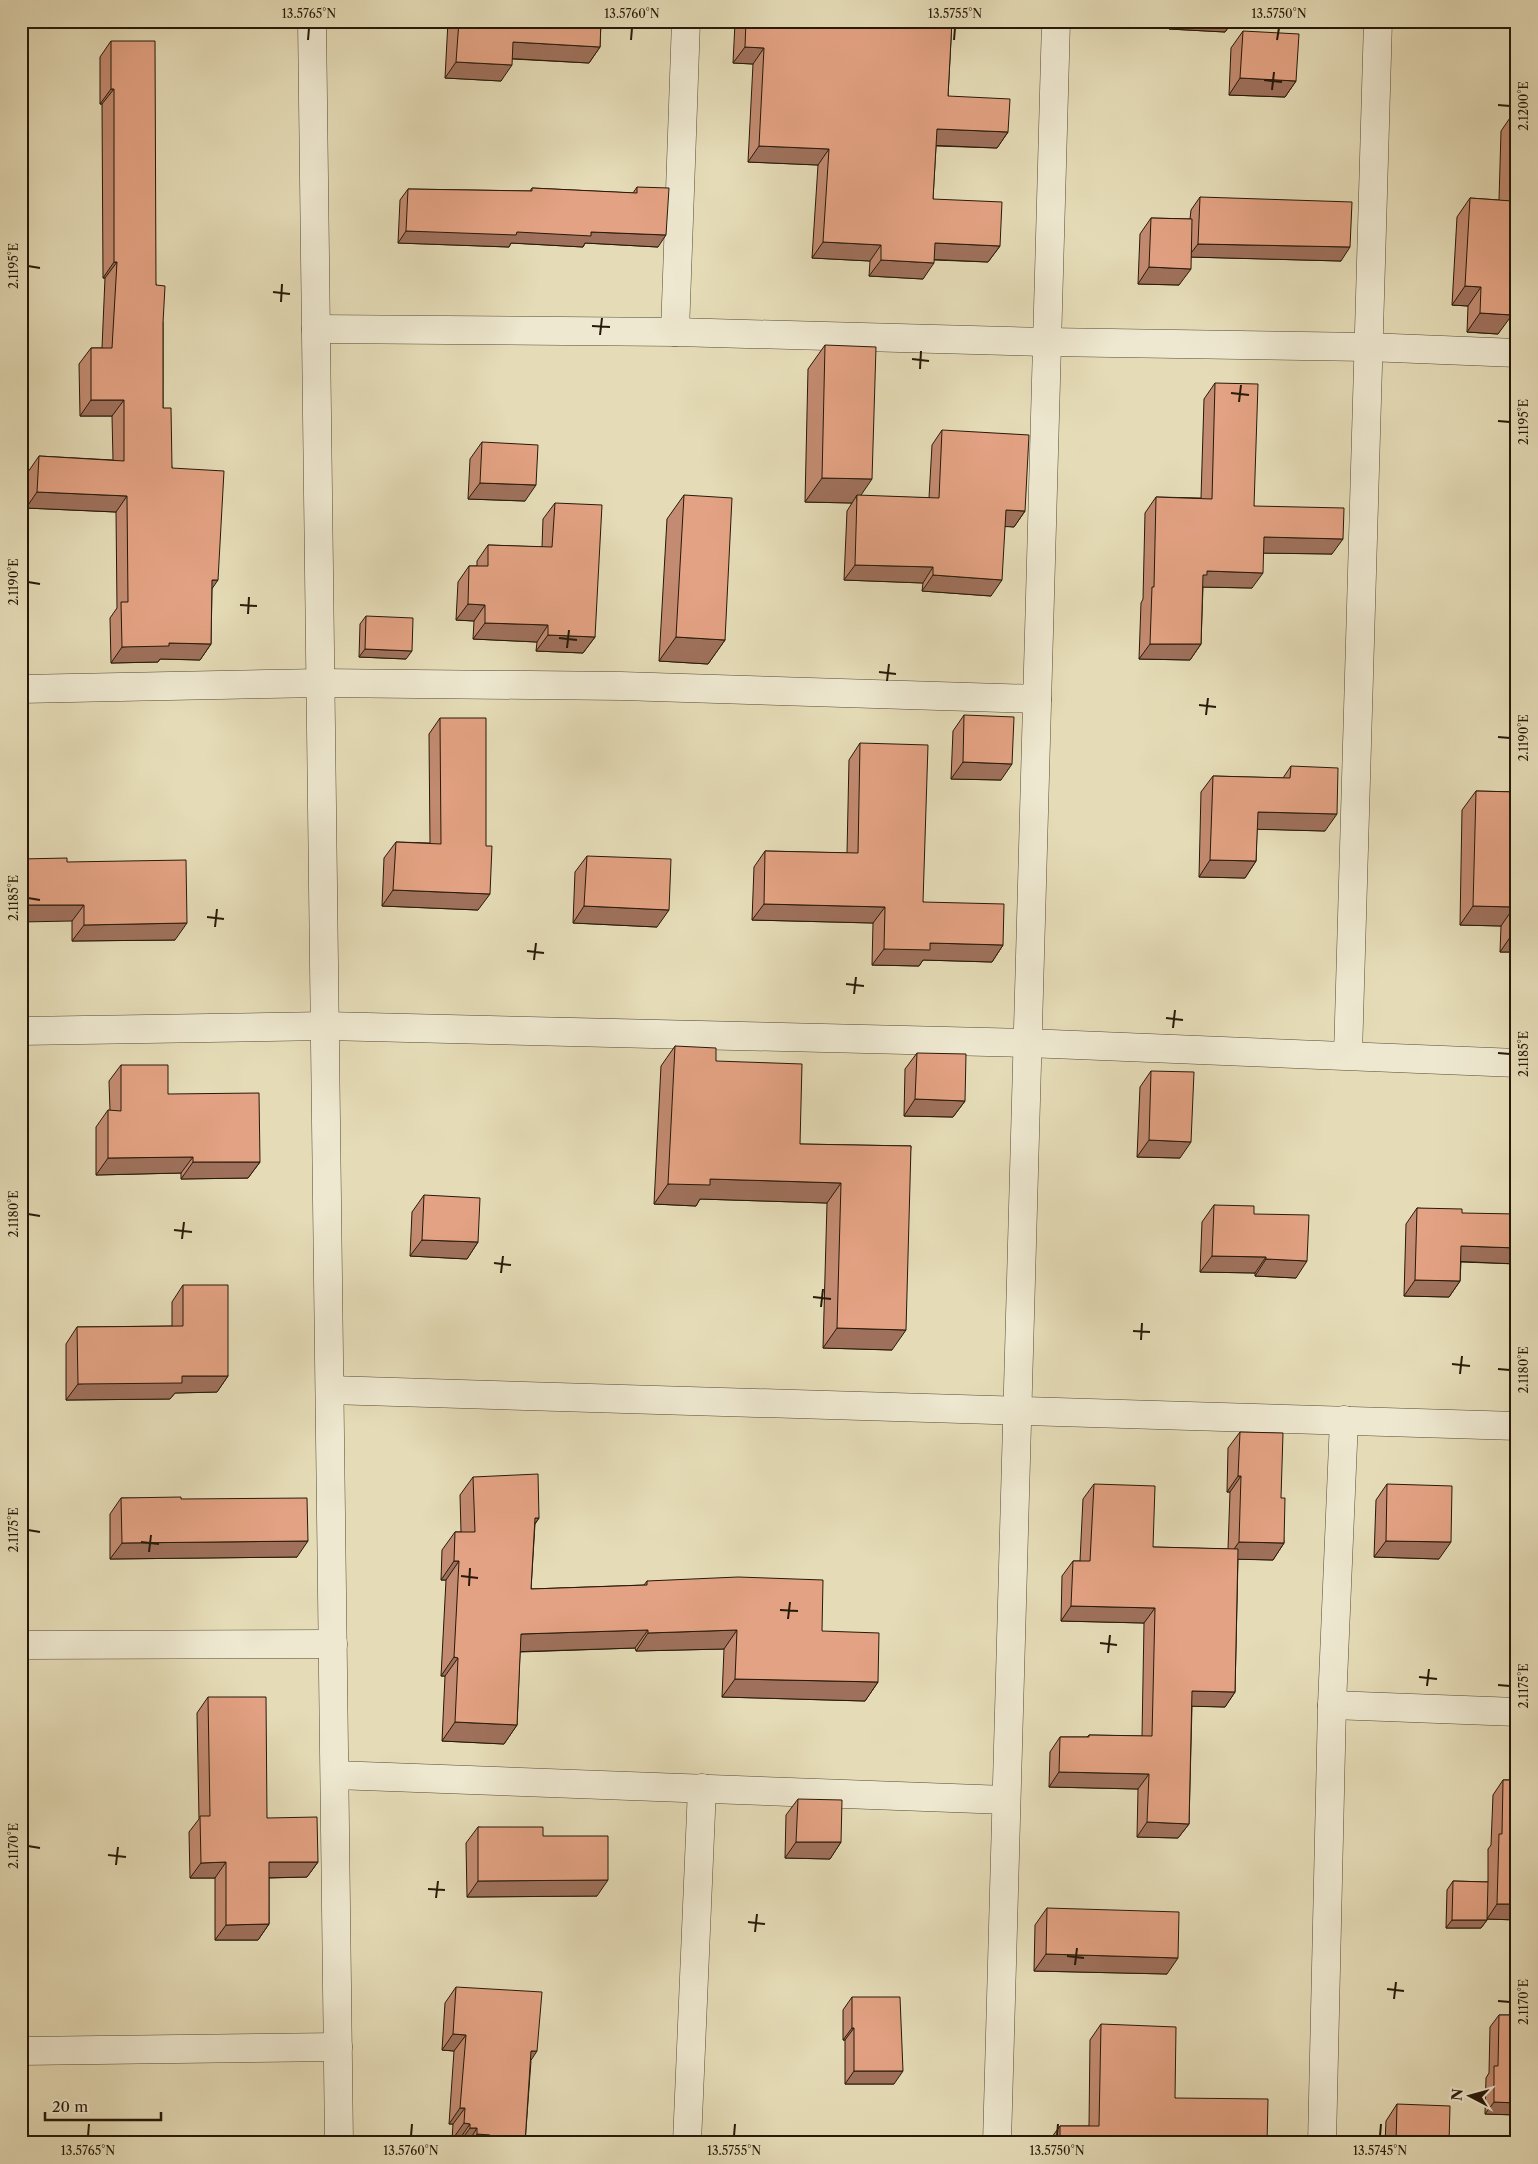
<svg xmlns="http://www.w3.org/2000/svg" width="1538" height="2164" font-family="'Libre Caslon Text',serif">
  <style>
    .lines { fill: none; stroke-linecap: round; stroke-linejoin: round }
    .street-casing { stroke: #564a34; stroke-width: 29 }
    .street { stroke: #eee8d0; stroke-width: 28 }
    .wall { fill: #c38b71; stroke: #271908 }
    .shaded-wall { fill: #9f715c; stroke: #271908 }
    .building { fill: #e3a283; stroke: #271908 }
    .ticks { fill: none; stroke: #271908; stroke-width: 2 }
    .neatline { fill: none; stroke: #271908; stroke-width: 2 }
    .ticks-label { font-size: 12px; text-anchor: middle; fill: #271908 }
  </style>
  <rect width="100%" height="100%" fill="#e5dcb7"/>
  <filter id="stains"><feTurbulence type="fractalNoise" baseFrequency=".004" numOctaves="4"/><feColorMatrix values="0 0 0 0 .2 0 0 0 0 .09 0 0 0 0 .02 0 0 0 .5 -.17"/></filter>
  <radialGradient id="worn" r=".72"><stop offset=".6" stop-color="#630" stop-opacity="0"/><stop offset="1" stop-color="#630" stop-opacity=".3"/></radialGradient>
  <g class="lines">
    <defs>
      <g id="street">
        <path d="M312,21L339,2143"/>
        <path d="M316,329L675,332L1047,342L1367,347L1517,353"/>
        <path d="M675,332L686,21"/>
        <path d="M21,689L321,683L621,686L1037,699"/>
        <path d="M21,1031L326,1026L1027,1043L1517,1063"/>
        <path d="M1348,1055L1378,21"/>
        <path d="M330,1390L1517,1426"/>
        <path d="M21,1645L333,1644"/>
        <path d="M1332,1705L1517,1712"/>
        <path d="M335,1775L1006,1800"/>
        <path d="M21,2051L338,2047"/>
        <path d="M687,2143L702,1788"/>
        <path d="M997,2143L1056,21"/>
        <path d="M1322,2143L1332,1705L1344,1420"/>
      </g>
    </defs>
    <use href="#street" class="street-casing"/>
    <use href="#street" class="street"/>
  </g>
  <g class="wall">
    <path d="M448,21H601L600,47L589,63L512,59L501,81L445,78Z"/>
    <path d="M736,21H952L948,96L1008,132L997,148L936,146L933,199L1000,246L988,262L934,260L923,279L869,276L870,261L812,258L818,165L748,162L753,64L733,63L735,23Z"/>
    <path d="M1169,21H1233L1225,32L1169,29Z"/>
    <path d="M1243,31L1296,81L1285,97L1229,95L1231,48Z"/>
    <path d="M111,41L163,323V408L172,468L212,589L211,644L200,660L160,659L158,662L111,663L110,618L117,608L116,512L26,508L28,472L39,456L113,460L112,416H80L79,364L91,348H102L105,278H103L102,104H100V57Z"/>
    <path d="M1514,112H1517V310H1512L1498,334L1467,332L1468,306L1452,305L1457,217L1470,198L1499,200L1501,131Z"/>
    <path d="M637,187L658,247L585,243L583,247L511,243L509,247L398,243L400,200L408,189L530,191L532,188L633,193Z"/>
    <path d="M1200,197L1341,261L1191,257L1179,285L1138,284L1140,234L1151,218L1190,219L1191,210Z"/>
    <path d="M825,345L861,496L929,498L932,445L942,430L1025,511L1014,527L1005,526L991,596L922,591L923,583L844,580L847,511L852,503L805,502L808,369Z"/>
    <path d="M1215,383L1254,506L1332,554L1263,553L1252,588L1203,587L1201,644L1190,660L1139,659L1141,603L1143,599L1145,513L1156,497L1201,498L1204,399Z"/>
    <path d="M482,442L525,501L468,499L470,459Z"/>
    <path d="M684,495L725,640L708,664L659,661L667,519Z"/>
    <path d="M555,503L595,637L583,653L536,651L537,642L473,639L474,621L456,620L458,582L469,566H477V561L488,545L542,547L543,519Z"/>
    <path d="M366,616L406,659L359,657L360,624Z"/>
    <path d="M964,715L1001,780L951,779L953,731Z"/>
    <path d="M440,718L478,910L382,906L384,858L396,842L430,843L429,734Z"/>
    <path d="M860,743L923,902L1003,945L992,962L923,960L919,966L872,965L873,923L752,920L754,867L765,851L847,853L849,760Z"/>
    <path d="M1291,766L1325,831L1257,829L1256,861L1245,878L1199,877L1201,792L1213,776L1283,778Z"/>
    <path d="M1476,791L1517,792V952H1500L1501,926L1460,925L1462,810Z"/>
    <path d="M587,856L657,927L573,923L575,872Z"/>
    <path d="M67,862L175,940L72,941V921Z"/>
    <path d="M675,1046L716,1061L800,1144L911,1146L892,1350L823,1348L827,1203L700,1199L696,1206L654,1204L661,1066Z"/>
    <path d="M917,1053L965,1101L953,1117L904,1116L905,1069Z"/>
    <path d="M121,1065L168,1094L260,1162L248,1178L181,1179V1173L96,1175V1127L108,1110L110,1111L109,1081Z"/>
    <path d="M1151,1071L1180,1158L1137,1157L1140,1087Z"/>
    <path d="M424,1195L478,1242L467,1259L410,1256L412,1212Z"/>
    <path d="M1214,1205L1254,1214L1296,1278L1255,1276V1273L1200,1272L1202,1222Z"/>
    <path d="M1417,1208L1462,1213L1517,1264L1461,1262L1460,1281L1449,1297L1404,1296L1406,1224Z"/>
    <path d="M183,1285L228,1376L217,1392L175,1393L170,1399L66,1400V1344L77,1327L172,1326V1302Z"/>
    <path d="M1240,1432L1281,1498L1284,1543L1273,1560L1238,1559L1235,1692L1225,1707L1192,1706L1189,1824L1178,1838L1137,1837L1138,1789L1049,1787L1050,1752L1060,1737H1087L1089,1735L1142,1736L1144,1623L1061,1621L1062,1576L1073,1561H1080L1083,1499L1094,1484L1153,1547L1228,1549L1230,1492H1227L1228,1448Z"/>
    <path d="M473,1477L539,1518L535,1524L531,1589L644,1585L647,1581L822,1631L878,1682L865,1701L722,1697L724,1649L636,1651L635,1648L520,1652L517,1725L504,1744L442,1741L445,1676H441L446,1580H441L442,1550L455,1532H461L460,1495Z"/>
    <path d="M1387,1484L1439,1559L1374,1557L1376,1500Z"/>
    <path d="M121,1498L181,1499L297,1557L110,1559V1514Z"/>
    <path d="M208,1697L267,1818L318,1862L307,1877L269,1878V1924L258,1940H215V1878H190L189,1832L199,1819L197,1713Z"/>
    <path d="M1503,1780H1517V1920L1487,1919V1920L1481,1928H1446L1447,1890L1453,1881L1488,1882V1849L1491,1845L1493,1795Z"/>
    <path d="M798,1799L841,1842L830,1859L785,1858L786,1815Z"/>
    <path d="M478,1827L543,1836L597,1896L467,1897L466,1843Z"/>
    <path d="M1047,1908L1167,1974L1034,1971L1035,1925Z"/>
    <path d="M456,1987L531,2061L525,2143H459V2140H452L453,2124H449L454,2051L442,2050L445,2003Z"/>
    <path d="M852,1997L894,2084H845V2040H843V2010Z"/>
    <path d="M1499,2015H1517V2115L1485,2114L1486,2078L1489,2073L1490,2027Z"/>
    <path d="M1101,2024L1175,2098L1267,2143H1049V2141L1060,2126H1089L1090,2040Z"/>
    <path d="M1397,2104L1449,2143H1385L1386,2121Z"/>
  </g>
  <g class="shaded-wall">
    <path d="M1174,21H1233L1225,32L1169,29Z"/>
    <path d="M513,42L600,47L589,63L502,58Z"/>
    <path d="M745,47L764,48L753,64L733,63Z"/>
    <path d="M456,62L512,65L501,81L445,78Z"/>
    <path d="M1240,78L1296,81L1285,97L1229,95Z"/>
    <path d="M111,89H114L102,104H100Z"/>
    <path d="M937,129L1008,132L997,148L926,145Z"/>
    <path d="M759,146L829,149L818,165L748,162Z"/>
    <path d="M406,231L591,232L666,235L658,247L585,243L583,247L511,243L509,247L398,243Z"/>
    <path d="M823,242L881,245L870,261L812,258Z"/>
    <path d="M935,243L1000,246L988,262L924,259Z"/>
    <path d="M1198,244L1350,247L1341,261L1188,257Z"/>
    <path d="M881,260L934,263L923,279L869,276Z"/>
    <path d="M114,262H117L105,278H103Z"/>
    <path d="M1149,267L1191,269L1179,285L1138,284Z"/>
    <path d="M1465,286L1481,287L1468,306L1452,305Z"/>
    <path d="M1513,291H1517V310L1500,309Z"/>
    <path d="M1480,313L1512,315L1498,334L1467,332Z"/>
    <path d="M91,400H124L112,416H80Z"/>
    <path d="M822,478L872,479L857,501V495L852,503L805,502Z"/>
    <path d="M480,483L536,485L525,501L468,499Z"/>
    <path d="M37,492L127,496L116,512L26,508Z"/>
    <path d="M1006,510L1025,511L1014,527L996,526Z"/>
    <path d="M1264,537L1343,539L1332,554L1253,553Z"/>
    <path d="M855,565L933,567L923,583L844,580Z"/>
    <path d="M1207,571L1263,573L1252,588L1199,587L1203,575Z"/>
    <path d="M933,575L1002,580L991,596L922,591Z"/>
    <path d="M212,580H218L207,596Z"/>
    <path d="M468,604L485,605L474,621L456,620Z"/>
    <path d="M485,623L548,625L537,642L473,639Z"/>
    <path d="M548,635L595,637L583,653L536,651Z"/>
    <path d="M676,637L725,640L708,664L659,661Z"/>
    <path d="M169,643L211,644L200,660L160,659L158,662L111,663L122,647Z"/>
    <path d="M1150,644H1201L1190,660L1139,659Z"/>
    <path d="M365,649L412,651L406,659L359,657Z"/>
    <path d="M963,762L1012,764L1001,780L951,779Z"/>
    <path d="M1258,812L1337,814L1325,831L1246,829Z"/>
    <path d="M1210,860L1256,861L1245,878L1199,877Z"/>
    <path d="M393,890L490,894L478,910L382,906Z"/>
    <path d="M764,904L885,907L873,923L752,920Z"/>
    <path d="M21,905H84L72,921L21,922Z"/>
    <path d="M584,906L669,910L657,927L573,923Z"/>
    <path d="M1473,906L1514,907L1501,926L1460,925Z"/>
    <path d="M187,923L175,940L72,941L84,925Z"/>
    <path d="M1513,933H1517V952H1500Z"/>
    <path d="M930,943L1003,945L992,962L923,960L919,966L872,965L884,949Z"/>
    <path d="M915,1099L965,1101L953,1117L904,1116Z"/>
    <path d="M1149,1140L1191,1142L1180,1158L1137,1157Z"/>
    <path d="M193,1157L181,1173L96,1175L108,1158Z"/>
    <path d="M193,1162H260L248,1178L181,1179Z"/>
    <path d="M710,1179L841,1183L827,1203L700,1199L696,1206L654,1204L668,1184Z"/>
    <path d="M422,1240L478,1242L467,1259L410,1256Z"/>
    <path d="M1461,1246L1517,1248V1264L1450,1261Z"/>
    <path d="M1212,1256L1266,1257L1255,1273L1200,1272Z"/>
    <path d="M1266,1259L1307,1261L1296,1278L1255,1276Z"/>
    <path d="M1415,1280L1460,1281L1449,1297L1404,1296Z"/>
    <path d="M837,1328L906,1330L892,1350L823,1348Z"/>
    <path d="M182,1376H228L217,1392L175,1393L170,1399L66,1400L78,1384Z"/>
    <path d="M1238,1476H1241L1230,1492H1227Z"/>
    <path d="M535,1518H539L526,1536Z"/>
    <path d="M308,1541L297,1557L110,1559L122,1543Z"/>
    <path d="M1386,1541L1451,1542L1439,1559L1374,1557Z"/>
    <path d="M1239,1542L1284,1543L1273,1560L1227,1559Z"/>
    <path d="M454,1561H459L446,1580H441Z"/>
    <path d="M1071,1606L1155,1608L1144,1623L1061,1621Z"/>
    <path d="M648,1630L635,1648L508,1652L521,1634Z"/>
    <path d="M737,1630L724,1649L636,1651L648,1633Z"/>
    <path d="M454,1657L458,1658L445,1676H441Z"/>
    <path d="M735,1679L878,1682L865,1701L722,1697Z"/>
    <path d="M1192,1691L1235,1692L1225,1707L1182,1706Z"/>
    <path d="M455,1722L517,1725L504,1744L442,1741Z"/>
    <path d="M1059,1772L1149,1774L1138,1789L1049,1787Z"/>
    <path d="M1147,1822L1189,1824L1178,1838L1137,1837Z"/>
    <path d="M796,1842H841L830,1859L785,1858Z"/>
    <path d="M226,1862L215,1878H190L201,1863Z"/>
    <path d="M269,1862H318L307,1877L259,1878Z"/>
    <path d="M608,1880L597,1896L467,1897L478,1881Z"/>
    <path d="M1497,1904H1517V1920L1487,1919Z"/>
    <path d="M1452,1920H1487L1481,1928H1446Z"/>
    <path d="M269,1924L258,1940H215L226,1925Z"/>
    <path d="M1046,1954L1178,1958L1167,1974L1034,1971Z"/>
    <path d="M852,2028H854L845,2040H843Z"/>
    <path d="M453,2034L466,2035L454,2051L442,2050Z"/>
    <path d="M531,2051H537L526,2068Z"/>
    <path d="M854,2071H903L894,2084H845Z"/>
    <path d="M1494,2102L1517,2103V2115L1485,2114Z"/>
    <path d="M460,2108H465L453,2124H449Z"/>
    <path d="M464,2123L470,2124L459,2140H452Z"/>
    <path d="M470,2128H477L468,2143H459Z"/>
    <path d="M477,2134L490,2135L484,2143H471Z"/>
    <path d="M489,2140L494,2141L493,2143H488Z"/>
  </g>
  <g class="building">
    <path d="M459,21H601L600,47L513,42L512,65L456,62Z"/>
    <path d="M746,21H952L948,96L1010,99L1008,132L937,129L933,199L1002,202L1000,246L935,243L934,263L881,260V245L823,242L829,149L759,146L764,48L745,47Z"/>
    <path d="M1243,31L1299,34L1296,81L1240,78Z"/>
    <path d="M111,41H155L156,285L165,286L163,323V408H171L172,468L224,471L218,580H212L211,644L169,643V646L122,647L121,602H128L127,496L37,492L39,456L124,461V400H91V348H112L117,262H114V89H111Z"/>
    <path d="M1514,112H1517V291H1513L1512,315L1480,313L1481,287L1465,286L1470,198L1512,201Z"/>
    <path d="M637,187L669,188L666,235L591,232V236L517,232L516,235L406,231L408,189L532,191V188L637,193Z"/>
    <path d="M1200,197L1352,202L1350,247L1198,244Z"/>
    <path d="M1151,218L1192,219L1191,269L1149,267Z"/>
    <path d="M825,345L876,347L872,479L822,478Z"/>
    <path d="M1215,383L1258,384L1254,506L1344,508L1343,539L1264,537L1263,573L1207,571V575H1203L1201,644H1150L1152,587H1154L1156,497L1212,499Z"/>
    <path d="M942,430L1029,435L1025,511L1006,510L1002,580L933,575V567L855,565L857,495L939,498Z"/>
    <path d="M482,442L538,445L536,485L480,483Z"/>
    <path d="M684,495L732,498L725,640L676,637Z"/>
    <path d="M555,503L602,505L595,637L548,635V625L485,623V605L468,604L469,566H488V545L552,547Z"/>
    <path d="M366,616L413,618L412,651L365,649Z"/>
    <path d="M964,715L1014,717L1012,764L963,762Z"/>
    <path d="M440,718H486V846H492L490,894L393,890L396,842L441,844Z"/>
    <path d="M860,743L928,745L923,902L1004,904L1003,945L930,943V950L884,949L885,907L764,904L765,851L858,853Z"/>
    <path d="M1291,766L1338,768L1337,814L1258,812L1256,861L1210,860L1213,776L1290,778Z"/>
    <path d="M1476,791L1517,792V933H1513L1514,907L1473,906Z"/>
    <path d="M587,856L671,859L669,910L584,906Z"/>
    <path d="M67,858V862L186,860L187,923L84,925V905H21V859Z"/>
    <path d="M675,1046L716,1048V1061L802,1064L800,1144L911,1146L906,1330L837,1328L841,1183L710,1179V1185L668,1184Z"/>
    <path d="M917,1053L966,1054L965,1101L915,1099Z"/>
    <path d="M121,1065H168V1094L259,1093L260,1162H193V1157L108,1158V1110L121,1111Z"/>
    <path d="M1151,1071L1194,1072L1191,1142L1149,1140Z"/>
    <path d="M424,1195L480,1198L478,1242L422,1240Z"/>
    <path d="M1214,1205L1254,1206V1214L1309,1215L1307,1261L1266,1259V1257L1212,1256Z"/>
    <path d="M1417,1208L1462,1209V1213L1517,1214V1248L1461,1246L1460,1281L1415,1280Z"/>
    <path d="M183,1285H228V1376H182V1383L78,1384L77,1327L183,1326Z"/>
    <path d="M1240,1432L1283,1433L1281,1498H1285L1284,1543L1239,1542L1241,1476H1238Z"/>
    <path d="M538,1474L539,1518H535L531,1589L647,1585V1581L738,1577L823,1580L822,1631L879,1633L878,1682L735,1679L737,1630L648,1633V1630L521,1634L517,1725L455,1722L458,1658L454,1657L459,1561H454L455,1532H475L473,1477Z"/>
    <path d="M1094,1484L1155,1486L1153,1547L1238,1549L1235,1692L1192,1691L1189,1824L1147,1822L1149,1774L1059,1772L1060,1737H1089V1735L1152,1736L1155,1608L1071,1606L1073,1561H1090Z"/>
    <path d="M1387,1484L1452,1486L1451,1542L1386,1541Z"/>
    <path d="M181,1497V1499L307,1498L308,1541L122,1543L121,1498Z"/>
    <path d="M208,1697H266L267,1818L317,1817L318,1862H269V1924L226,1925V1862L201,1863L200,1816H210Z"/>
    <path d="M1503,1780H1517V1904H1497L1499,1834H1502Z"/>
    <path d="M798,1799L842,1800L841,1842H796Z"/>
    <path d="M478,1827H543V1836H608V1880L478,1881Z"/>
    <path d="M1453,1881L1488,1882L1487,1920H1452Z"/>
    <path d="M1047,1908L1179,1912L1178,1958L1046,1954Z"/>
    <path d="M456,1987L542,1992L537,2051H531L525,2143H494V2141L489,2140L490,2135L477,2134V2128H470V2124L464,2123L465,2108H460L466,2035L453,2034Z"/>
    <path d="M852,1997H900L903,2071H854V2028H852Z"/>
    <path d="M1499,2015H1517V2103L1494,2102V2066H1498Z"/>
    <path d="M1101,2024L1176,2027L1175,2098L1268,2099L1267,2143H1060V2126H1099Z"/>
    <path d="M1397,2104L1450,2106L1449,2143H1396Z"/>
  </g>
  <path class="ticks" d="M308,40L309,28M631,40L632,28M954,40L955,28M1277,40L1279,28M1264,80L1282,82M1272,90L1274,72M1498,105L1510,106M28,266L40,268M273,292L290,294M281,302L282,284M592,326L610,327M600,335L602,318M912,359L929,361M920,369L921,351M1231,393L1249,395M1239,402L1241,385M1498,421L1510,422M28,582L40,584M240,605L257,606M248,614L249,597M559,638L577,640M567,648L569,630M879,672L896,674M887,681L889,664M1199,705L1216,707M1206,715L1208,698M1498,737L1510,738M28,898L40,900M207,917L224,919M215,927L217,909M527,951L544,953M534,960L536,943M846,984L864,986M854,994L856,977M1166,1018L1183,1020M1173,1028L1175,1010M1498,1053L1510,1054M28,1214L40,1216M174,1230L192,1232M182,1239L184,1222M494,1263L511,1265M501,1273L503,1256M813,1297L831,1299M821,1307L823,1289M1133,1331L1150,1332M1141,1340L1142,1323M1452,1364L1470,1366M1498,1369L1510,1370M1460,1374L1462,1356M28,1530L40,1532M141,1542L159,1544M149,1552L151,1535M461,1576L478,1578M469,1586L470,1568M780,1610L798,1611M788,1619L790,1602M1100,1643L1117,1645M1108,1653L1110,1635M1419,1677L1437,1679M1498,1685L1510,1686M1427,1686L1429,1669M28,1846L40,1848M108,1855L126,1857M116,1865L118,1847M428,1889L445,1890M436,1898L438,1881M748,1922L765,1924M755,1932L757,1914M1067,1956L1084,1958M1075,1965L1077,1948M1387,1989L1404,1991M1394,1999L1396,1982M1498,2001L1510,2002M88,2136L89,2124M411,2136L412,2124M734,2136L735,2124M1057,2136L1058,2124M1380,2136L1381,2124"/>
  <rect width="1538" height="2164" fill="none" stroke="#e5dcb7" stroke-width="55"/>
  <g transform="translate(1470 2096) rotate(276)" stroke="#eee8d0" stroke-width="4" paint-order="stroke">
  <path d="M0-4L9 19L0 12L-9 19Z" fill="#271908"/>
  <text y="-8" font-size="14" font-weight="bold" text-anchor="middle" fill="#271908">N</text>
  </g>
  <path d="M45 2112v8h116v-8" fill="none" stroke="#271908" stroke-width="2.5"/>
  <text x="52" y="2112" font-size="15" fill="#271908" stroke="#eee8d0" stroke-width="4" paint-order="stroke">20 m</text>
  <rect x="28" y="28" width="1482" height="2108" class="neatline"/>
  <g class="ticks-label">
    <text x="309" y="18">13.5765°N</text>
    <text x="632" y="18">13.5760°N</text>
    <text x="955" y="18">13.5755°N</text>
    <text x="1279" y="18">13.5750°N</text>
    <text transform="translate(1524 106) rotate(-90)" y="4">2.1200°E</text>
    <text transform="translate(14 266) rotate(-90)" y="4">2.1195°E</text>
    <text transform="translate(1524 422) rotate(-90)" y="4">2.1195°E</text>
    <text transform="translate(14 582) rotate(-90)" y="4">2.1190°E</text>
    <text transform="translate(1524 738) rotate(-90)" y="4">2.1190°E</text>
    <text transform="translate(14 898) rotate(-90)" y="4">2.1185°E</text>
    <text transform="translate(1524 1054) rotate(-90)" y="4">2.1185°E</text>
    <text transform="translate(14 1214) rotate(-90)" y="4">2.1180°E</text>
    <text transform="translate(1524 1370) rotate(-90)" y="4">2.1180°E</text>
    <text transform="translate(14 1530) rotate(-90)" y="4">2.1175°E</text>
    <text transform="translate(1524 1686) rotate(-90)" y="4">2.1175°E</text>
    <text transform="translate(14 1846) rotate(-90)" y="4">2.1170°E</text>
    <text transform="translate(1524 2002) rotate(-90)" y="4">2.1170°E</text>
    <text x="88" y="2155">13.5765°N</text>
    <text x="411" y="2155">13.5760°N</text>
    <text x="734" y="2155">13.5755°N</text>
    <text x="1057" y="2155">13.5750°N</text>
    <text x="1380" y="2155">13.5745°N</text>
  </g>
  <rect width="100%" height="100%" filter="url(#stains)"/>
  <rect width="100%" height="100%" fill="url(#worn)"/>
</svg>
